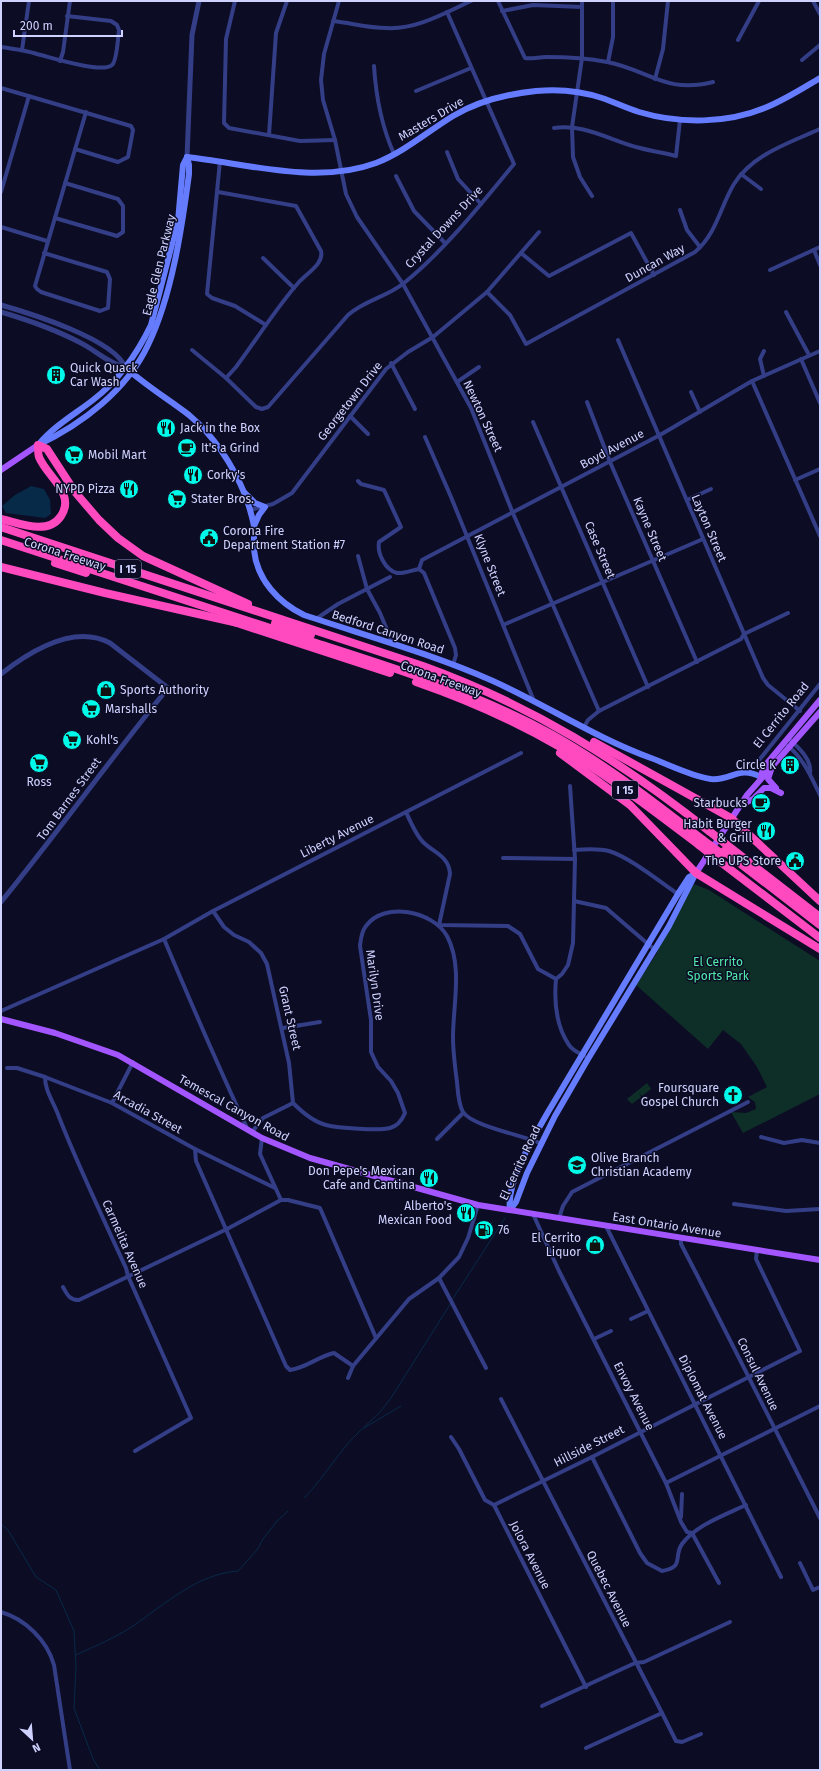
<svg xmlns="http://www.w3.org/2000/svg" width="821" height="1771" font-family="'Fira Sans',sans-serif">
  <style>
    .green { fill: #0e2f28 }
    .water { fill: #072a48 }
    .lines { fill: none; stroke-linecap: round; stroke-linejoin: round }
    .stream { stroke: #072a48; stroke-width: 1 }
    .minor { stroke: #333e87; stroke-width: 4 }
    .tertiary { stroke: #333e87; stroke-width: 5 }
    .secondary { stroke: #667cff; stroke-width: 6 }
    .primary { stroke: #a356ff; stroke-width: 6 }
    .motorway { stroke: #ff4abf; stroke-width: 8 }
    .motorway-bridge { stroke: #ff4abf; stroke-width: 8 }
    .labels { text-anchor: middle; stroke-width: 3; stroke-linejoin: round; paint-order: stroke }
    .shield { fill: #0c0c24; stroke: #9497bd; stroke-width: 1 }
    .shield-label { font-size: 11px; font-weight: bold; fill: #cfd2ff }
    .street-label { font-size: 12px; fill: #cfd2ff; stroke: #0c0c24 }
    .poi-label { font-size: 12px; fill: #cfd2ff; stroke: #0c0c24; text-anchor: start }
    .park-label { font-size: 12px; fill: #50eaaa; stroke: #0c0c24 }
  </style>
  <rect width="100%" height="100%" fill="#0c0c24"/>
  <g class="green">
    <path d="M694,884L709,890L820,961V1094L743,1133L731,1112L746,1113L756,1109L755,1102L748,1097L767,1087L757,1067L741,1044L723,1030L708,1049L636,985L657,953L667,926Z"/>
    <path d="M647,1083L651,1089L642,1096L639,1093L641,1097L632,1104L627,1099Z"/>
  </g>
  <path class="water" d="M31,486L44,489L50,500L51,514L45,518L6,513L2,506L15,495Z"/>
  <g class="lines">
    <g class="stream">
      <path d="M452,1300L505,1218"/>
      <path d="M364,1428L401,1406"/>
      <path d="M361,1430L381,1411L391,1398L451,1303"/>
      <path d="M304,1498C325,1477 339,1450 361,1430"/>
      <path d="M1,1524L8,1530L36,1577L56,1590L74,1631L76,1667L74,1708L93,1759L100,1770"/>
      <path d="M76,1655C95,1646 115,1638 133,1626C165,1604 197,1574 238,1571L257,1550L263,1539L277,1521L288,1511"/>
    </g>
    <g class="minor">
      <path d="M235,1L226,39L224,123L229,128L300,141L335,140"/>
      <path d="M339,1L324,54L321,80L323,100L335,140L346,194L357,217L403,284L471,408L512,511L599,711"/>
      <path d="M498,1L525,58C532,59 539,57 546,57C567,57 587,58 607,62C649,70 665,94 713,82"/>
      <path d="M582,1V58L572,127L573,157L580,177L592,196"/>
      <path d="M813,1L820,14"/>
      <path d="M502,11L533,5L582,7"/>
      <path d="M333,21C351,23 369,28 386,28C416,30 445,13 471,1"/>
      <path d="M738,40L759,1"/>
      <path d="M1,47C13,49 26,50 37,54C50,57 102,74 112,65C117,61 118,37 119,30L117,25L111,21L67,16"/>
      <path d="M22,50L29,1"/>
      <path d="M802,60L820,45"/>
      <path d="M60,61L63,52L70,1"/>
      <path d="M608,62L613,37V1"/>
      <path d="M374,66C376,98 381,125 394,154"/>
      <path d="M655,79L663,49L668,1"/>
      <path d="M1,88L131,126L133,130L128,157L118,162L75,149"/>
      <path d="M416,91L471,68"/>
      <path d="M554,128C584,123 611,141 640,148C651,151 664,153 676,156L680,120"/>
      <path d="M269,135L276,33L287,1"/>
      <path d="M447,152L458,179L481,204"/>
      <path d="M220,161L207,294L212,298L235,306L266,325"/>
      <path d="M741,174L761,189"/>
      <path d="M396,176L414,211L445,243"/>
      <path d="M1,192L29,96"/>
      <path d="M218,192L296,206L321,251C324,264 307,273 299,282C276,308 257,339 236,367L226,378"/>
      <path d="M680,210L687,230L700,247"/>
      <path d="M55,218L117,236L123,232V206L118,199L65,183"/>
      <path d="M1,227L47,241"/>
      <path d="M814,250L820,265"/>
      <path d="M44,253L107,272L110,279L108,308L100,311L41,292L37,289L35,286L86,112"/>
      <path d="M521,253L549,276L631,233L654,275"/>
      <path d="M263,258L294,288"/>
      <path d="M770,270L820,247"/>
      <path d="M487,292L510,315L526,344L695,252C717,233 720,207 734,184C753,154 789,143 820,129"/>
      <path d="M786,312L809,355"/>
      <path d="M618,340L763,678L768,685L800,711"/>
      <path d="M192,350L226,378L256,407L262,409L268,407L348,315C365,300 387,297 404,283C445,250 480,205 514,164L447,12"/>
      <path d="M801,359L820,403"/>
      <path d="M391,363L415,409"/>
      <path d="M764,376L760,359L764,351"/>
      <path d="M752,381L820,536"/>
      <path d="M457,382L479,367"/>
      <path d="M691,392L700,412"/>
      <path d="M587,402L610,462L697,662"/>
      <path d="M350,416L368,434"/>
      <path d="M533,422L648,687"/>
      <path d="M425,437L451,497L534,701"/>
      <path d="M795,480L820,469"/>
      <path d="M358,481L361,484L384,490L401,527L379,542C377,553 385,570 397,573C404,574 412,570 419,569L424,573L455,648L456,655L453,665"/>
      <path d="M687,500L711,489"/>
      <path d="M250,510L273,504L292,493L386,369L408,352L433,337L487,292L539,232"/>
      <path d="M358,556L367,589L380,613L393,644"/>
      <path d="M419,569L422,560L660,435L752,381L820,351"/>
      <path d="M316,619L338,604L390,577"/>
      <path d="M503,625L703,539"/>
      <path d="M584,727L588,720L599,711L741,639L744,634L788,613"/>
      <path d="M788,738C798,747 812,759 810,773"/>
      <path d="M788,746C804,759 811,777 820,795"/>
      <path d="M760,759L820,684"/>
      <path d="M570,786L575,859L573,943L568,965L562,974L556,979C554,1001 556,1026 569,1045C572,1050 579,1053 584,1056"/>
      <path d="M406,812C410,821 416,835 423,842C434,853 449,856 450,874L439,925L508,926L520,934L538,969L556,979"/>
      <path d="M574,850C585,849 598,848 609,851C629,857 659,881 678,894"/>
      <path d="M503,858L575,859"/>
      <path d="M574,901L606,908L655,950"/>
      <path d="M213,911L224,927L234,935L249,942L261,953L267,964L289,1063L293,1103"/>
      <path d="M164,939C191,1003 218,1066 247,1128"/>
      <path d="M1,1011L164,939L213,911L521,753"/>
      <path d="M283,1028L320,1022"/>
      <path d="M7,1068H17L45,1077L112,1103L195,1149L275,1188"/>
      <path d="M45,1077C45,1092 54,1102 59,1117C79,1168 103,1218 126,1268L128,1276L191,1418L135,1451"/>
      <path d="M112,1103L133,1062"/>
      <path d="M293,1103C302,1112 314,1122 326,1125C338,1128 379,1131 390,1128C398,1126 402,1120 405,1113L398,1093L391,1081L378,1067L371,1052V1020L360,946C361,939 361,932 366,926C384,901 433,911 447,936C463,966 453,1005 453,1037C453,1052 455,1067 457,1082C458,1092 458,1103 463,1112C472,1126 522,1135 540,1143"/>
      <path d="M252,1132L263,1118L293,1103"/>
      <path d="M761,1137L784,1143L802,1140L820,1143"/>
      <path d="M262,1138L260,1154L281,1200"/>
      <path d="M437,1139L463,1113"/>
      <path d="M195,1149L196,1161L286,1366L290,1370C306,1368 319,1356 334,1353L353,1366"/>
      <path d="M281,1200H288L320,1208L376,1338"/>
      <path d="M734,1204L786,1211L820,1209"/>
      <path d="M533,1214L559,1271L666,1483L681,1522L687,1532L692,1533L719,1583"/>
      <path d="M559,1218L563,1206L572,1192L748,1102"/>
      <path d="M606,1226L781,1577"/>
      <path d="M681,1238V1244L696,1273L820,1518"/>
      <path d="M439,1278L486,1368"/>
      <path d="M63,1287C67,1294 69,1300 79,1300L227,1229L281,1200"/>
      <path d="M631,1319L648,1311"/>
      <path d="M594,1339L611,1331"/>
      <path d="M348,1378L353,1366L409,1299L439,1278L459,1257L468,1238L478,1205"/>
      <path d="M501,1399L662,1713L586,1748"/>
      <path d="M451,1437L459,1449L485,1500L494,1505L586,1687"/>
      <path d="M592,1457L640,1553L647,1563L662,1571C685,1567 673,1557 682,1544C696,1525 725,1515 746,1505"/>
      <path d="M666,1483L820,1406"/>
      <path d="M494,1505L592,1457L800,1351L756,1259L757,1250"/>
      <path d="M681,1517L682,1494"/>
      <path d="M800,1563L813,1590L820,1587"/>
      <path d="M1,1612C25,1619 47,1640 54,1665L70,1770"/>
      <path d="M542,1706L635,1663L644,1662L730,1622"/>
      <path d="M662,1713L676,1741L682,1742L701,1734"/>
    </g>
    <g class="tertiary">
      <path d="M187,157L192,35L199,1"/>
      <path d="M1,305C29,313 114,339 125,367"/>
      <path d="M1,312C28,320 54,329 79,342C94,349 109,364 125,367"/>
      <path d="M1,674C29,652 74,624 110,643L168,688C111,758 58,832 1,902"/>
    </g>
    <g class="secondary">
      <path d="M187,157C248,164 317,185 376,163C404,152 427,132 453,116C478,101 507,94 536,91C557,89 581,91 602,98C614,102 626,108 639,112C679,124 728,124 767,107C786,99 803,88 820,78"/>
      <path d="M125,367C145,385 168,399 189,415C215,437 233,465 246,497C249,506 252,516 254,526C255,534 253,542 254,550C257,580 279,603 304,615C367,636 432,654 493,681C546,705 596,738 651,758C670,765 691,776 711,779C732,781 738,765 761,777"/>
      <path d="M39,444C54,426 75,414 93,400C118,381 137,354 151,325L178,221L183,165L187,157"/>
      <path d="M38,445C82,424 127,390 148,345C172,296 182,227 189,174V165L187,157"/>
      <path d="M245,493L255,503L265,507L259,515L254,526"/>
      <path d="M510,1210C506,1181 534,1137 548,1112L678,894L689,877L696,873"/>
      <path d="M510,1210L516,1202L527,1173L555,1116L588,1059L669,926L696,873"/>
    </g>
    <g class="primary">
      <path d="M1,470L38,445"/>
      <path d="M771,770L768,779L776,788"/>
      <path d="M761,777L763,768L820,700"/>
      <path d="M741,805L753,799L764,788H771L781,793"/>
      <path d="M696,873L747,795L820,712"/>
      <path d="M1,1019L55,1033L118,1055L262,1138L310,1158L478,1205L820,1260"/>
    </g>
    <g class="motorway">
      <path d="M1,519C19,523 48,536 61,516C76,493 47,477 39,457C38,454 38,449 38,445L47,449L75,492L99,520L118,538L143,556L248,604"/>
      <path d="M1,527L423,666C531,705 619,760 709,831"/>
      <path d="M1,540C105,574 209,608 313,642C394,668 476,693 551,734C605,764 654,802 703,840"/>
      <path d="M55,563L86,573"/>
      <path d="M1,567L105,593L238,623"/>
      <path d="M234,622L390,673"/>
      <path d="M275,623L311,635"/>
      <path d="M416,682C465,699 515,721 560,747C609,776 654,811 699,845"/>
      <path d="M594,742L731,818L820,901"/>
      <path d="M560,753L630,805L696,873L820,949"/>
      <path d="M727,845L820,917"/>
      <path d="M724,851L820,925"/>
      <path d="M718,860L820,938"/>
    </g>
    <g class="motorway-bridge">
      <path d="M709,831L727,845"/>
      <path d="M703,840L722,854"/>
      <path d="M699,845L718,860"/>
    </g>
  </g>
  <defs>
    <symbol id="building-disc" viewBox="-11 -11 22 22"><circle r="9.5" fill="#00fae9" stroke="#0c0c24"/><path d="M-4-6H4V6H1V3H-1V6H-4ZM-2.5-4.3h1.7v1.8h-1.7ZM.8-4.3h1.7v1.8H.8ZM-2.5-1h1.7V.8h-1.7ZM.8-1h1.7V.8H.8Z" fill="#111"/></symbol>
    <symbol id="restaurant-disc" viewBox="-11 -11 22 22"><circle r="9.5" fill="#00fae9" stroke="#0c0c24"/><path d="M-5-6h1v4h1v-4h1v4h1v-4h1v5L-1.5 .5V6h-2V.5L-5-1ZM5-6V6H3V1.5H1.5Q1.5-4 5-6Z" fill="#111"/></symbol>
    <symbol id="cafe-disc" viewBox="-11 -11 22 22"><circle r="9.5" fill="#00fae9" stroke="#0c0c24"/><path d="M-5.5-4.5H6V0H3Q3 3.5 0 3.5H-2.5Q-5.5 3.5-5.5 0ZM3-3.2v2h1.7v-2ZM-6 4.5H4V6H-6Z" fill="#111"/></symbol>
    <symbol id="supermarket-disc" viewBox="-11 -11 22 22"><circle r="9.5" fill="#00fae9" stroke="#0c0c24"/><path d="M-6-5.5h2.5l.6 2H6L4.5 2H-2.5L-4.4-4H-6ZM-1.5 3.2a1.3 1.3 0 1 0 .1 0ZM3 3.2a1.3 1.3 0 1 0 .1 0Z" fill="#111"/></symbol>
    <symbol id="civic-disc" viewBox="-11 -11 22 22"><circle r="9.5" fill="#00fae9" stroke="#0c0c24"/><path d="M-.6-6.5H3V-4.5H.6V-3L4-1V1h2V6H-6V1h2V-1L-.6-3ZM-1.2 2.5V6h2.4V2.5Z" fill="#111"/></symbol>
    <symbol id="shop-disc" viewBox="-11 -11 22 22"><circle r="9.5" fill="#00fae9" stroke="#0c0c24"/><path d="M-5-2.5h2.3a2.7 3.5 0 0 1 5.4 0H5L5.5 6h-11ZM-1.5-2.5h3a1.5 2.3 0 0 0-3 0Z" fill="#111"/></symbol>
    <symbol id="church-disc" viewBox="-11 -11 22 22"><circle r="9.5" fill="#00fae9" stroke="#0c0c24"/><path d="M-1.2-6h2.4v3.5h3.3v2.4h-3.3V6h-2.4V-.1h-3.3v-2.4h3.3Z" fill="#111"/></symbol>
    <symbol id="school-disc" viewBox="-11 -11 22 22"><circle r="9.5" fill="#00fae9" stroke="#0c0c24"/><path d="M0-5L7-2L0 1L-7-2ZM-4 1L0 2.5L4 1V4Q0 6-4 4Z" fill="#111"/></symbol>
    <symbol id="fuel-disc" viewBox="-11 -11 22 22"><circle r="9.5" fill="#00fae9" stroke="#0c0c24"/><path d="M-5.5-6h7V0h2V4h1.3V-2.5L3-4.5l.8-.8L6-3V5H2.5V1h-1V6h-7ZM-4.2-4.7v3.2H.2V-4.7Z" fill="#111"/></symbol>
  </defs>
  <g fill-rule="evenodd">
    <use href="#building-disc" x="45" y="364" width="22" height="22"/>
    <use href="#restaurant-disc" x="155" y="417" width="22" height="22"/>
    <use href="#cafe-disc" x="176" y="437" width="22" height="22"/>
    <use href="#supermarket-disc" x="63" y="444" width="22" height="22"/>
    <use href="#restaurant-disc" x="182" y="464" width="22" height="22"/>
    <use href="#restaurant-disc" x="118" y="478" width="22" height="22"/>
    <use href="#supermarket-disc" x="166" y="488" width="22" height="22"/>
    <use href="#civic-disc" x="198" y="527" width="22" height="22"/>
    <use href="#shop-disc" x="95" y="679" width="22" height="22"/>
    <use href="#supermarket-disc" x="80" y="698" width="22" height="22"/>
    <use href="#supermarket-disc" x="61" y="729" width="22" height="22"/>
    <use href="#supermarket-disc" x="28" y="752" width="22" height="22"/>
    <use href="#building-disc" x="779" y="754" width="22" height="22"/>
    <use href="#cafe-disc" x="750" y="792" width="22" height="22"/>
    <use href="#restaurant-disc" x="755" y="820" width="22" height="22"/>
    <use href="#civic-disc" x="784" y="850" width="22" height="22"/>
    <use href="#church-disc" x="722" y="1084" width="22" height="22"/>
    <use href="#school-disc" x="566" y="1154" width="22" height="22"/>
    <use href="#restaurant-disc" x="418" y="1167" width="22" height="22"/>
    <use href="#restaurant-disc" x="455" y="1202" width="22" height="22"/>
    <use href="#fuel-disc" x="473" y="1219" width="22" height="22"/>
    <use href="#shop-disc" x="584" y="1234" width="22" height="22"/>
  </g>
  <g class="labels">
    <g class="shield">
      <rect x="115" y="560" width="26" height="18" rx="3"/>
      <rect x="612" y="781" width="26" height="18" rx="3"/>
    </g>
    <g class="shield-label">
      <text x="128" y="573">I 15</text>
      <text x="625" y="794">I 15</text>
    </g>
    <g class="street-label">
      <text transform="translate(431 119) rotate(-31)" y="4">Masters Drive</text>
      <text transform="translate(444 227) rotate(-47)" y="4">Crystal Downs Drive</text>
      <text transform="translate(655 263) rotate(-29)" y="4">Duncan Way</text>
      <text transform="translate(159 265) rotate(-76)" y="4">Eagle Glen Parkway</text>
      <text transform="translate(350 401) rotate(-52)" y="4">Georgetown Drive</text>
      <text transform="translate(483 416) rotate(65)" y="4">Newton Street</text>
      <text transform="translate(612 449) rotate(-28)" y="4">Boyd Avenue</text>
      <text transform="translate(709 528) rotate(67)" y="4">Layton Street</text>
      <text transform="translate(650 529) rotate(67)" y="4">Kayne Street</text>
      <text transform="translate(600 550) rotate(67)" y="4">Case Street</text>
      <text transform="translate(65 554) rotate(18)" y="4">Corona Freeway</text>
      <text transform="translate(490 565) rotate(68)" y="4">Klyne Street</text>
      <text transform="translate(388 632) rotate(18)" y="4">Bedford Canyon Road</text>
      <text transform="translate(441 679) rotate(20)" y="4">Corona Freeway</text>
      <text transform="translate(781 715) rotate(-51)" y="4">El Cerrito Road</text>
      <text transform="translate(69 799) rotate(-54)" y="4">Tom Barnes Street</text>
      <text transform="translate(337 836) rotate(-27)" y="4">Liberty Avenue</text>
      <text transform="translate(375 985) rotate(82)" y="4">Marilyn Drive</text>
      <text transform="translate(290 1018) rotate(77)" y="4">Grant Street</text>
      <text transform="translate(234 1108) rotate(29)" y="4">Temescal Canyon Road</text>
      <text transform="translate(148 1112) rotate(29)" y="4">Arcadia Street</text>
      <text transform="translate(520 1163) rotate(-65)" y="4">El Cerrito Road</text>
      <text transform="translate(667 1225) rotate(9)" y="4">East Ontario Avenue</text>
      <text transform="translate(125 1244) rotate(66)" y="4">Carmelita Avenue</text>
      <text transform="translate(758 1374) rotate(64)" y="4">Consul Avenue</text>
      <text transform="translate(634 1396) rotate(63)" y="4">Envoy Avenue</text>
      <text transform="translate(703 1397) rotate(63)" y="4">Diplomat Avenue</text>
      <text transform="translate(589 1446) rotate(-27)" y="4">Hillside Street</text>
      <text transform="translate(530 1555) rotate(63)" y="4">Jolora Avenue</text>
      <text transform="translate(609 1589) rotate(63)" y="4">Quebec Avenue</text>
    </g>
    <g class="poi-label">
      <text x="70" y="372">Quick Quack<tspan x="70" dy="14">Car Wash</tspan></text>
      <text x="180" y="432">Jack in the Box</text>
      <text x="201" y="452">It's a Grind</text>
      <text x="88" y="459">Mobil Mart</text>
      <text x="207" y="479">Corky's</text>
      <text x="115" y="493" text-anchor="end">NYPD Pizza</text>
      <text x="191" y="503">Stater Bros.</text>
      <text x="223" y="535">Corona Fire<tspan x="223" dy="14">Department Station #7</tspan></text>
      <text x="120" y="694">Sports Authority</text>
      <text x="105" y="713">Marshalls</text>
      <text x="86" y="744">Kohl's</text>
      <text x="776" y="769" text-anchor="end">Circle K</text>
      <text x="39" y="786" text-anchor="middle">Ross</text>
      <text x="747" y="807" text-anchor="end">Starbucks</text>
      <text x="752" y="828" text-anchor="end">Habit Burger<tspan x="752" dy="14">&amp; Grill</tspan></text>
      <text x="781" y="865" text-anchor="end">The UPS Store</text>
      <text x="719" y="1092" text-anchor="end">Foursquare<tspan x="719" dy="14">Gospel Church</tspan></text>
      <text x="591" y="1162">Olive Branch<tspan x="591" dy="14">Christian Academy</tspan></text>
      <text x="415" y="1175" text-anchor="end">Don Pepe's Mexican<tspan x="415" dy="14">Cafe and Cantina</tspan></text>
      <text x="452" y="1210" text-anchor="end">Alberto's<tspan x="452" dy="14">Mexican Food</tspan></text>
      <text x="498" y="1234">76</text>
      <text x="581" y="1242" text-anchor="end">El Cerrito<tspan x="581" dy="14">Liquor</tspan></text>
    </g>
    <g class="park-label">
      <text x="718" y="966">El Cerrito<tspan x="718" dy="14">Sports Park</tspan></text>
    </g>
  </g>
  <rect width="821" height="1771" fill="none" stroke="#cfd2ff" stroke-width="4"/>
  <g transform="translate(32 1739) rotate(154)" stroke="#0c0c24" stroke-width="3" paint-order="stroke">
  <path d="M0-3L7 15L0 10L-7 15Z" fill="#cfd2ff"/>
  <text y="-6" font-size="11" font-weight="bold" text-anchor="middle" fill="#cfd2ff">N</text>
  </g>
  <path d="M14 30v6h108v-6" fill="none" stroke="#cfd2ff" stroke-width="2"/>
  <text x="20" y="30" font-size="12" fill="#cfd2ff" stroke="#0c0c24" stroke-width="3" paint-order="stroke">200 m</text>
</svg>
